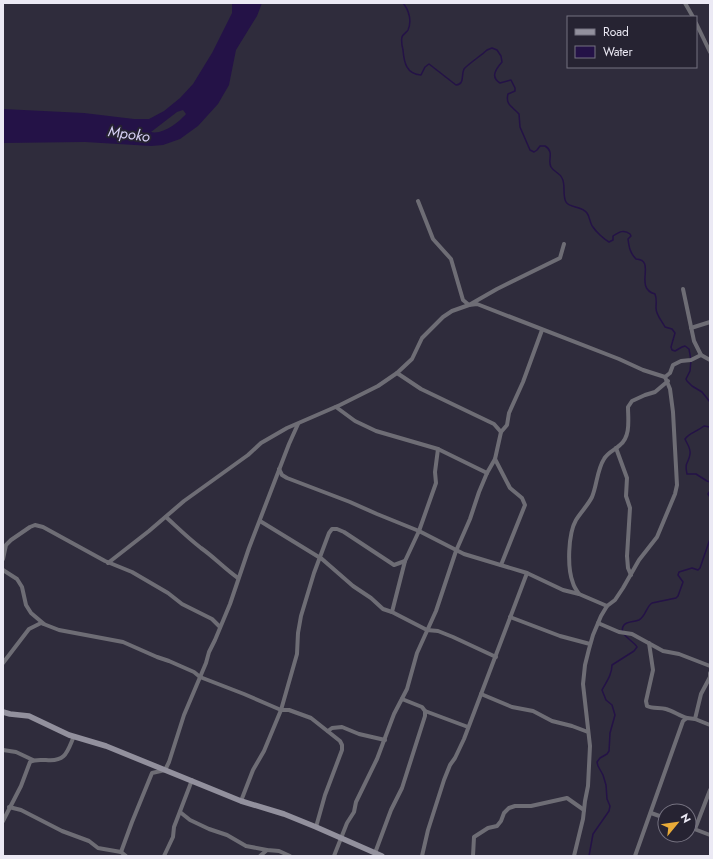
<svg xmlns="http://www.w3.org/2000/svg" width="713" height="859" font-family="Jost,sans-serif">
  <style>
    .water { fill: #241247; fill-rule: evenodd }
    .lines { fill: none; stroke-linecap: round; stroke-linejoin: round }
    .stream { stroke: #241247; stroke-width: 1.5 }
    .street { stroke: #6e6d75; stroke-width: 4 }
    .secondary { stroke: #92909d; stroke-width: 5.5 }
    .labels { text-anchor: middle; stroke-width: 4; stroke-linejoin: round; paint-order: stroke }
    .water-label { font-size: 15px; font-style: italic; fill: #d6d0f4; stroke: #262332 }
  </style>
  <rect width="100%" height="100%" fill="#2f2c3c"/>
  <path class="water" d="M232,3H262L257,16L236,50L229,85L218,104L198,126L180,139L163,145L151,146L85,142L3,143V109L84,113L134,119H149L164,111L180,98L193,84L212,53L232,13ZM183,110L186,114C179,122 163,135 151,132L177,112Z"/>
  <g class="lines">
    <g class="stream">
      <path d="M403,3C409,10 412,21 408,30C407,32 403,34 402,37C401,41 402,46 403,50C404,62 406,74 421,75L425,67L429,64L456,85C465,84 461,75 464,69C468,64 482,55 487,50L492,48L497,50L501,56L502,62C496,69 490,77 500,83L511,80L515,88V91L508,94C505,105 513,107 519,114L520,127L530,150L534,152L537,150L540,146H545C555,152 547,160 551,167C554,172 560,173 562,178C566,185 562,195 566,202C569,208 582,206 587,213C590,217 590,224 593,227C596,232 604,239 609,242L613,240V236C619,232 624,229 630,234L631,236L628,239C629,247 630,253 636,259C657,260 633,288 655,294C657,299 656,303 656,308C656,315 662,321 665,327L672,329L675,333L671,347L672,350L675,351L682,347L685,346L689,349L691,360L690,371L686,379L687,381L692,386L702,392L710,402"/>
      <path d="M710,427L704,426C698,431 689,433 685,439C687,444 691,448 690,454C689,463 684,462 687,474H696L707,481L710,482"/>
      <path d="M710,491L708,494L710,497"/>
      <path d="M589,856L593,834L609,811L610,806L607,799L606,785L603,775L598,766L597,762L600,758L607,754L609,751L610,733L615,715L612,705L606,700L602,690C607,681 612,674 612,665L634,651L637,647C634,641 617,634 624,625C627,621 634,622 639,620C646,616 646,607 652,603L676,598L678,596L683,582L678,575L679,572L692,568L698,570L700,568L710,539"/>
    </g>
    <g class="street">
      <path d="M685,3L693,17"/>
      <path d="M696,23L710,52"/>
      <path d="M418,201L433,239L451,259L463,300L469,305L497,289L560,258L564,244"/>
      <path d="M683,289L694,341L701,355L710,360"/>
      <path d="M691,328L710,322"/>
      <path d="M397,373L421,389L494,424L501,432"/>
      <path d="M665,377L670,373L673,365L681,361L691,360L701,355"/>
      <path d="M336,407L355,421L376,431L438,449L487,473"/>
      <path d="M616,448L627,478L626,496L630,508L627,556L628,568L631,575"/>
      <path d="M495,459L510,488L522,498L525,505L501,565"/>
      <path d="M279,469L282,475L287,478L350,502L377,514L419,531L464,554L527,573L563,590L579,594L607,606"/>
      <path d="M166,517C178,528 188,538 201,548C214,557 225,569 238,578"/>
      <path d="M260,521L322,559L353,586L371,598L383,609L392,612L427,630L438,631L453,637L496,657"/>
      <path d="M3,559L6,545L11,540L30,527L35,525L43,527L105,561L132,572L168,593L182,604L212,619L220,627"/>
      <path d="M108,563L149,531L184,501L248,455L261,443L287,428L340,405L378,386L397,373L412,359L422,338L443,317L452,311L469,305L477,304L619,359L643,370L665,377L670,389L673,412L677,485L675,494L657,537L639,560L623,588L615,600L607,606L601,616L593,635L589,649L585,665L583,684L590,746L588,786L585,801L583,819L574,856"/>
      <path d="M3,570L17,579L22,587L26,605L31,613L44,624"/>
      <path d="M579,594C577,591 574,587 573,583C567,568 568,534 576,520C581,512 588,505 592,497C597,485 597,470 604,459C608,452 615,450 620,445C631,436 628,419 628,407L632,401L645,395L655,392L668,381"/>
      <path d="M392,612L405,561L419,531L436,483L435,472L438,449"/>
      <path d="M510,617L560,636L590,644"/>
      <path d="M598,623L619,632L632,634L663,651L679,654L710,666"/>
      <path d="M649,643L653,670L646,701L647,706C653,709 660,707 666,709C673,711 680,716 687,718"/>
      <path d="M3,663L29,629L41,623L59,630L123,642L157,657L169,661L194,672L200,677L244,694L281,710H289L311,718L340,741L342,745V750L325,795L316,827"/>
      <path d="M481,694L512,707L533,711L552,721L572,726L588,732"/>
      <path d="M425,711L468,727"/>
      <path d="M695,719L701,694L710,677V673"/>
      <path d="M328,731L332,728L342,727L359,734L385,740"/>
      <path d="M3,750L16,752L33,760"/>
      <path d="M241,801L253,770L264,751L281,710L297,654L298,633L301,616L314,573L329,533L332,529H337L344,532L394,565L405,561"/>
      <path d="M9,807L21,810L62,831L89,841L98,848L121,852L126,856"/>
      <path d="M180,812L190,820L209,829L227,835L246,846L267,850L279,851L290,856"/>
      <path d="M651,813L665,818"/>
      <path d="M3,821L21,786L30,762C35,759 40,760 46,760C66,762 67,752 74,736"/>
      <path d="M689,827L710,835"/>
      <path d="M695,829L710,790"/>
      <path d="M121,852L132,822L152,773L165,770L169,762L184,715L206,663L209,652L215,640L230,604L249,548L289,444L298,424"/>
      <path d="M375,853L391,810L402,788L425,716V711L422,707L402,699"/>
      <path d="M164,856L173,837L174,827L192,780"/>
      <path d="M260,856L267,850"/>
      <path d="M334,856L347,823L354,812L356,802L377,759L394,714L407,689L417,653L436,611L456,551L470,519L479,492L487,473L495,459L501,432L507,425L509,413L523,382L542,330"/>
      <path d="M422,856L428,830L444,780L450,765L455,758L464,739L527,573"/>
      <path d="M473,856L474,837L488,828L497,826L501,821L504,813L509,808L515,806H531L567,798L584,810"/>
      <path d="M635,856L683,721L687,718L695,719L710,725"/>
    </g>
    <path class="secondary" d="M3,712L10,714L29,716L69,735L106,746L241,801L284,814L316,827L382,856"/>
  </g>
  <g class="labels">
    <g class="water-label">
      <text transform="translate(129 134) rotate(8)" y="5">Mpoko</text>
    </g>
  </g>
  <rect width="713" height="859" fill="none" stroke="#ebe9f4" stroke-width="8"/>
  <rect x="567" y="16" width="130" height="52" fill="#262332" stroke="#757280"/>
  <rect x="575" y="29" width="20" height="6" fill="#92909d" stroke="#757280"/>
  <text x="603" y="36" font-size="12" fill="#ebe9f4">Road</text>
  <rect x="575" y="46" width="20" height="12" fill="#241247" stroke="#757280"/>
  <text x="603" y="56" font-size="12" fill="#ebe9f4">Water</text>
  <g transform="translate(677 823) rotate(61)"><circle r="19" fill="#262332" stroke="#757280"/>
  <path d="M0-3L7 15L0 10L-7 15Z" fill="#e9ab38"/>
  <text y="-6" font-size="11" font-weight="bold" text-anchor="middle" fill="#ebe9f4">N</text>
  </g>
</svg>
